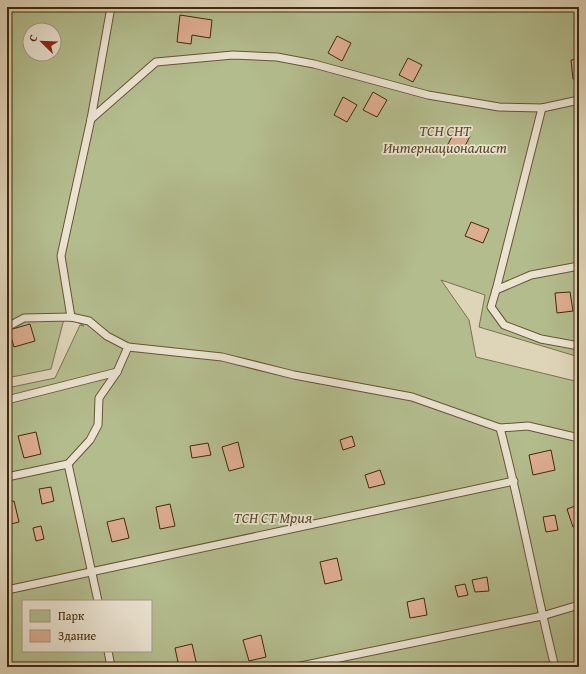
<svg xmlns="http://www.w3.org/2000/svg" width="586" height="674" font-family="'Gentium Book Plus',serif">
  <style>
    .green { fill: #b3bc8d; stroke: #7a724c; fill-rule: evenodd }
    .building { fill: #ddad90; stroke: #41290a }
    .lines { fill: none; stroke-linecap: round; stroke-linejoin: round }
    .service-casing { stroke: #685436; stroke-width: 9 }
    .service { stroke: #eae3d1; stroke-width: 7 }
    .labels { text-anchor: middle; stroke-width: 3.5; stroke-linejoin: round; paint-order: stroke }
    .park-label { font-size: 15px; font-style: italic; fill: #584624; stroke: #eae3d1 }
  </style>
  <rect width="100%" height="100%" fill="#ded4b8"/>
  <filter id="stains"><feTurbulence type="fractalNoise" baseFrequency=".005" numOctaves="4"/><feColorMatrix values="0 0 0 0 .2 0 0 0 0 .09 0 0 0 0 .02 0 0 0 .5 -.17"/></filter>
  <radialGradient id="worn" r=".72"><stop offset=".6" stop-color="#630" stop-opacity="0"/><stop offset="1" stop-color="#630" stop-opacity=".3"/></radialGradient>
  <path class="green" d="M7,7H579V357L479,327L485,295L441,280L469,320L476,357L579,382V667H7V388L55,378L80,325L84,326L65,315L51,369L7,378ZM30,30H54V54H30ZM23,601H151V651H23Z"/>
  <g class="building">
    <path d="M180,15L212,20L210,38L192,35L191,44L177,42Z"/>
    <path d="M337,36L351,43L342,61L328,53Z"/>
    <path d="M408,58L422,65L413,82L399,75Z"/>
    <path d="M579,59V79H573L571,60Z"/>
    <path d="M373,92L387,100L377,117L363,110Z"/>
    <path d="M343,97L357,105L347,122L334,115Z"/>
    <path d="M456,129L470,136L461,154L447,146Z"/>
    <path d="M471,222L489,229L483,243L465,236Z"/>
    <path d="M570,292L573,311L557,313L555,293Z"/>
    <path d="M30,324L35,341L14,347L9,330Z"/>
    <path d="M36,432L41,454L24,458L18,436Z"/>
    <path d="M352,436L355,446L343,450L340,440Z"/>
    <path d="M238,442L244,467L229,471L222,447Z"/>
    <path d="M208,443L211,455L192,458L190,446Z"/>
    <path d="M551,450L555,470L533,475L529,455Z"/>
    <path d="M380,470L385,484L369,488L365,475Z"/>
    <path d="M51,487L54,501L42,504L39,489Z"/>
    <path d="M14,501L19,522L7,525V502Z"/>
    <path d="M170,504L175,526L160,529L156,507Z"/>
    <path d="M578,505L579,525L573,527L567,509Z"/>
    <path d="M555,515L558,530L546,532L543,517Z"/>
    <path d="M124,518L129,538L112,542L107,522Z"/>
    <path d="M41,526L44,539L36,541L33,528Z"/>
    <path d="M337,558L342,580L325,584L320,562Z"/>
    <path d="M487,577L489,591L475,592L472,580Z"/>
    <path d="M465,584L468,595L458,597L455,586Z"/>
    <path d="M424,598L427,615L410,618L407,602Z"/>
    <path d="M261,635L266,657L249,661L243,640Z"/>
    <path d="M192,644L197,666L179,667L175,648Z"/>
  </g>
  <g class="lines">
    <defs>
      <g id="service">
        <path d="M91,119L156,62L233,55L277,57L314,64L428,95L499,107L542,108L579,100"/>
        <path d="M579,266L531,275L496,290L491,307L504,325L541,339L579,346"/>
        <path d="M496,290L542,108"/>
        <path d="M71,317L61,256L91,119L111,7"/>
        <path d="M7,327L24,318L71,317L89,321L107,336L128,347L222,357L294,375L412,397L500,428L528,426L579,438"/>
        <path d="M7,400L117,372"/>
        <path d="M500,428C521,507 535,588 555,667"/>
        <path d="M68,464L98,601"/>
        <path d="M7,477L68,464L90,440L98,425L99,398L117,372L128,347"/>
        <path d="M7,590L514,481"/>
        <path d="M108,651L111,667"/>
        <path d="M296,667L542,616L579,605"/>
      </g>
    </defs>
    <use href="#service" class="service-casing"/>
    <use href="#service" class="service"/>
  </g>
  <g class="labels">
    <g class="park-label">
      <text x="445" y="136">ТСН СНТ<tspan x="445" dy="17">Интернационалист</tspan></text>
      <text x="273" y="523">ТСН СТ Мрия</text>
    </g>
  </g>
  <rect width="586" height="674" fill="none" stroke="#ded4b8" stroke-width="24"/>
  <rect x="8" y="8" width="570" height="658" fill="none" stroke="#41290a" stroke-width="2"/>
  <rect x="12" y="12" width="562" height="650" fill="none" stroke="#41290a"/>
  <rect x="22" y="600" width="130" height="52" fill="#eae3d1" stroke="#a69981"/>
  <rect x="30" y="610" width="20" height="12" fill="#b3bc8d" stroke="#a69981"/>
  <text x="58" y="620" font-size="12" fill="#41290a">Парк</text>
  <rect x="30" y="630" width="20" height="12" fill="#ddad90" stroke="#a69981"/>
  <text x="58" y="640" font-size="12" fill="#41290a">Здание</text>
  <g transform="translate(42 42) rotate(293)"><circle r="19" fill="#eae3d1" stroke="#a69981"/>
  <path d="M0-3L7 15L0 10L-7 15Z" fill="#8f2418"/>
  <text y="-6" font-size="11" font-weight="bold" text-anchor="middle" fill="#41290a">С</text>
  </g>
  <rect width="100%" height="100%" filter="url(#stains)"/>
  <rect width="100%" height="100%" fill="url(#worn)"/>
</svg>
